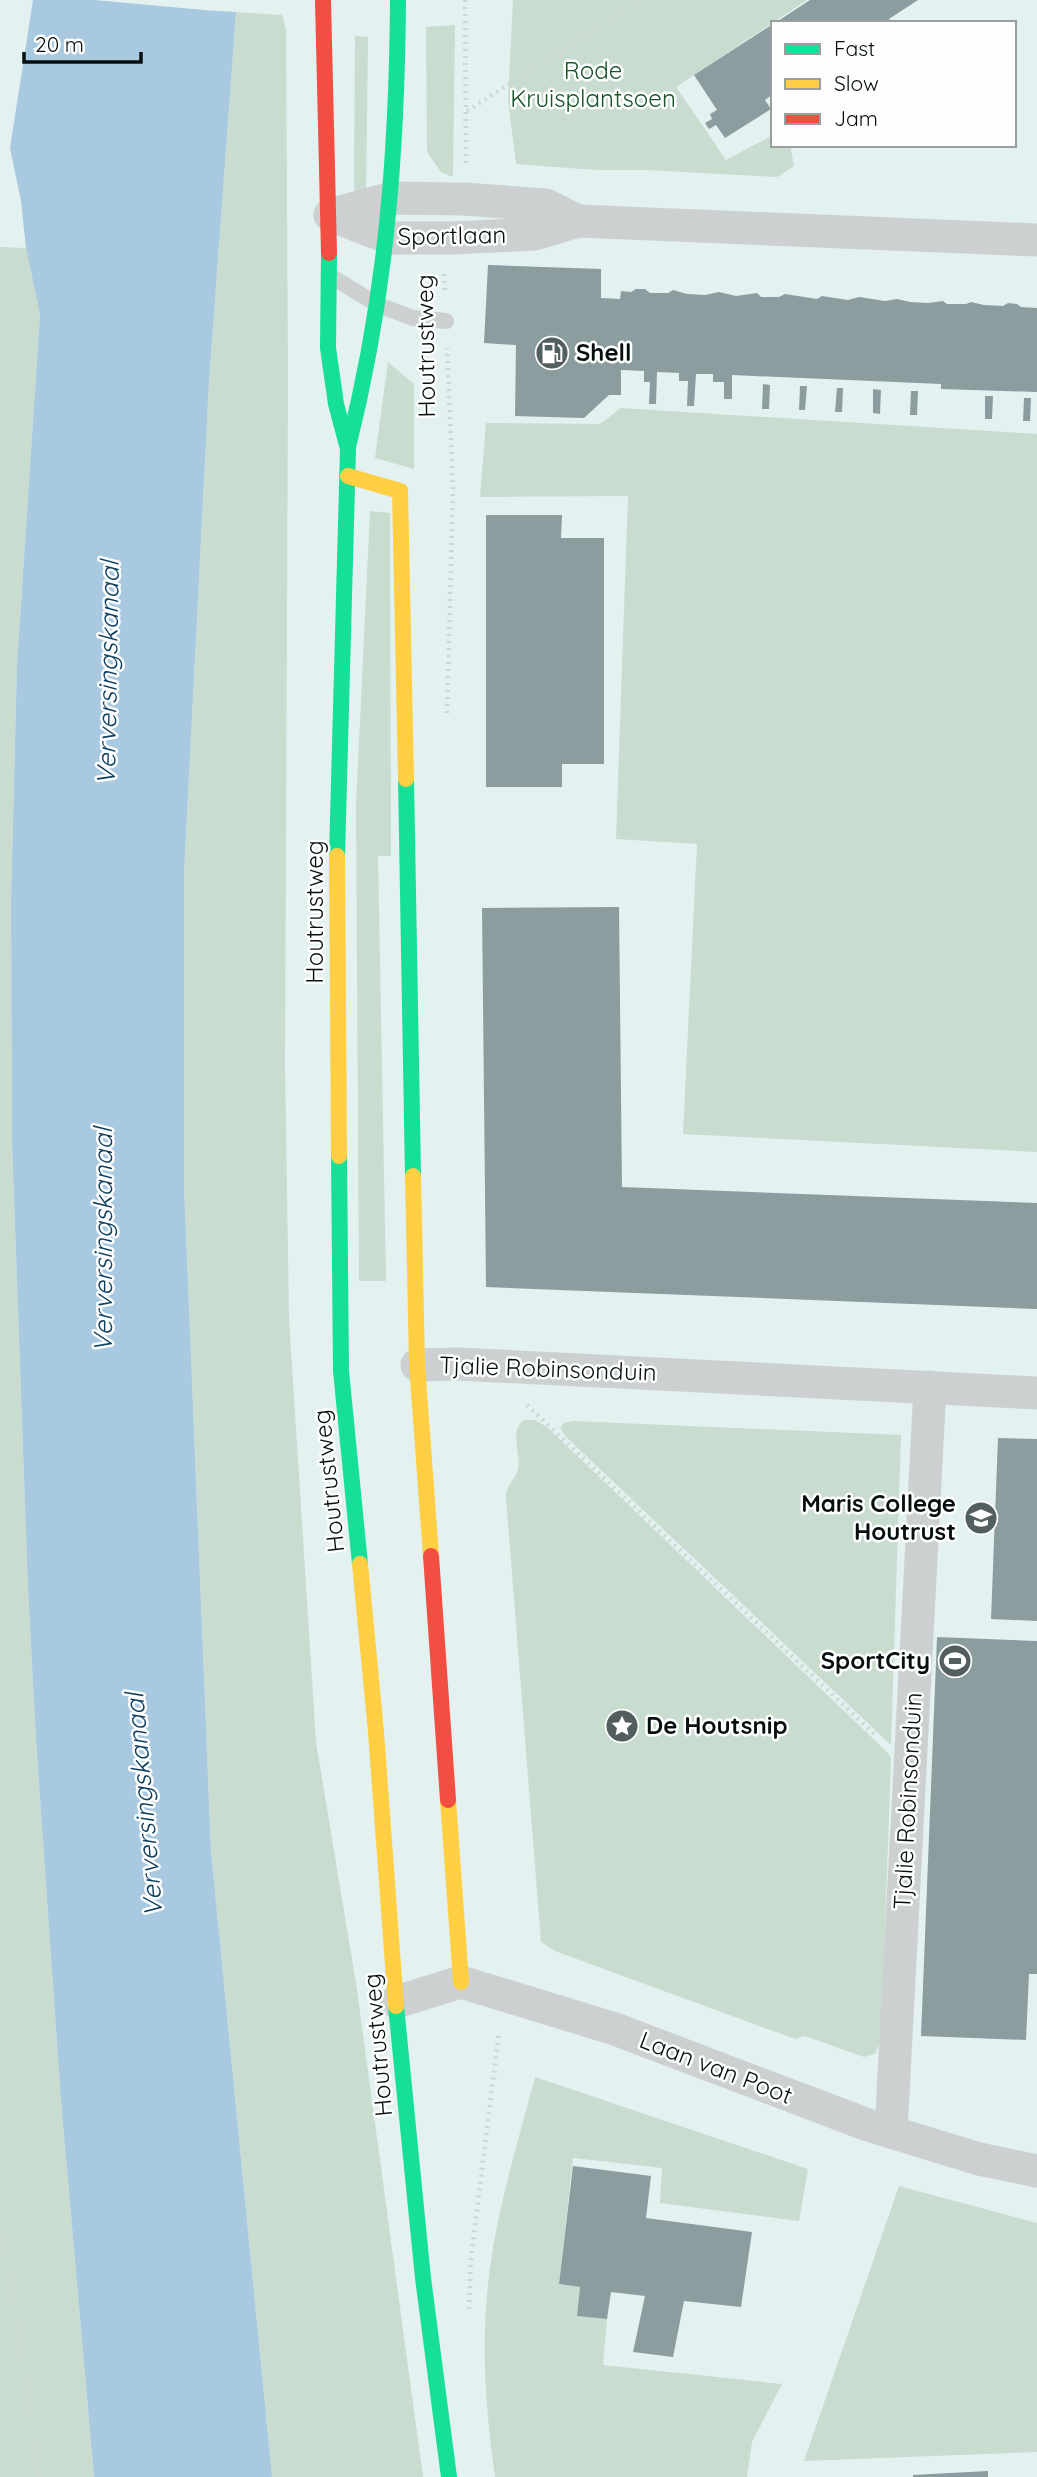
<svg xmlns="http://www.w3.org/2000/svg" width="1037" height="2477" font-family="Quicksand,sans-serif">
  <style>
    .green { fill: #c8dcd0 }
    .water { fill: #a8c9e0 }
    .pier { fill: #e3f1f0 }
    .building { fill: #8c9da0 }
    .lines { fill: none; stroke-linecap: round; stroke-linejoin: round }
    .path { stroke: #cfd4d4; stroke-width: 4.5; stroke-dasharray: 2 5; stroke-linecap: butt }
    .lane { stroke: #ccd0d0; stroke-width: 16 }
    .street { stroke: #ccd0d0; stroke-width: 33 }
    .fast { stroke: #16e098; stroke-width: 16 }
    .slow { stroke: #ffcf43; stroke-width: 16 }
    .jam { stroke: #f24e42; stroke-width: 16 }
    .labels { text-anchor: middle; stroke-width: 5; stroke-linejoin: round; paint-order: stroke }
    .park-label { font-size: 24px; fill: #165326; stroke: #fefefe }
    .street-label { font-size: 24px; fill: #060f0f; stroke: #fefefe }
    .poi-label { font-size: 24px; font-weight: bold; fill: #060f0f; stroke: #fefefe; text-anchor: start }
    .water-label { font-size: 26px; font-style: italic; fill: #0e4161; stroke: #fefefe }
  </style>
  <rect width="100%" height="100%" fill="#e3f1f0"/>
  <g class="green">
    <path d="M513,0H807L676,87L726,160L773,135V145H790L794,166L777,177L645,170H595L516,164L508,99Z"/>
    <path d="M236,12L282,15L286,29L288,381L285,1066L289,1319L316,1742L356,1983L423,2477H272L211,1851L184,1184V874L209,382Z"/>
    <path d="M455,25L453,177L441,172L427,152L426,27Z"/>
    <path d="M355,36L368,37L366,199L360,200L354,188Z"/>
    <path d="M0,247L26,248L40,315L17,665L11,901L12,1142L28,1588L36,1741L61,2101L94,2477H0Z"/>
    <path d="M388,362L414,384V469L375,458Z"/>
    <path d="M621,408L1037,434V1152L683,1134L697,844L616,839L628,496L480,497L486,423L600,424Z"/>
    <path d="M370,511L390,513L391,856H378L386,1281H359L356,805Z"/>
    <path d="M524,1420H535L547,1427L889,1754L891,1759L881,2040L875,2054L864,2057L805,2036L795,2039L555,1951L541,1942L506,1497C506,1485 515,1480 518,1470C522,1454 508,1432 524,1420Z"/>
    <path d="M573,1421L901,1435L891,1745L565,1436L560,1428L564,1423Z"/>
    <path d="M535,2077L808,2169L799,2221L660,2203L662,2168L573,2158L559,2284L580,2287L577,2316L607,2319L603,2365L782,2384L752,2442L747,2477H495C486,2414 481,2349 488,2285C495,2215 517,2146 535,2077Z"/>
    <path d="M899,2186L1037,2223V2452L804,2461Z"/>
  </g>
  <path class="water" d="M33,0H201V10L236,12L209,382L184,874V1184L211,1851L272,2477H94L61,2101L36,1740L28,1588L12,1142L11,901L17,665L40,315L26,248L21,201L10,148Z"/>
  <path class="pier" d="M94,0H204V10Z"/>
  <g class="building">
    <path d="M810,0H918L889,19L891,23H775Z"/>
    <path d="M773,24V94L765,100L771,109L725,138L716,125L709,129L705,123L712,119L710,114L717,110L694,75Z"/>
    <path d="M488,265L601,269V298L620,299L621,291L631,292L636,289H645L650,293H668L673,290L687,294L705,295L719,292L736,296L757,293L761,297H779L785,294L817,299L822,296L848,300L859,297L885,301L897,299L910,302L928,303L943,301L947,304H966L971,302L984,305L1003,306L1008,303L1017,304L1021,307L1037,308V392L941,389V384L732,375V399H724V382H713V374H696L694,406H687L688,381H679V373L657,372L656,404H649L650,382H644V371L621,370V395H609L584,418L515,416L516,345L484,343Z"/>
    <path d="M763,384L770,385L769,409H762Z"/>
    <path d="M800,386H807L805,410H799Z"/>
    <path d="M837,388H843L842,412H835Z"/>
    <path d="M873,389L881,390L880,414L873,413Z"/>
    <path d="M911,391H918L917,415H910Z"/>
    <path d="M985,396H993L992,419H985Z"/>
    <path d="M1024,398H1031L1030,421H1023Z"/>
    <path d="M486,515H562L561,538H604V764H562V787H486Z"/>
    <path d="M619,907L622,1187L1037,1203V1309L486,1287L482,908Z"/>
    <path d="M998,1438L1037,1439V1621L991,1619Z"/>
    <path d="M937,1637L1037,1641V1974H1029L1026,2040L921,2036Z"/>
    <path d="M573,2166L651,2176L646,2218L752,2232L741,2307L684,2301L673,2357L633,2352L645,2296L611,2292L607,2319L577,2316L580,2287L559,2284Z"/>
    <path d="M988,2471V2477H913V2475Z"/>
  </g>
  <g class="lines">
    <g class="path">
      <path d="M465,0L466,163"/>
      <path d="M467,111L640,0"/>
      <path d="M444,274L445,293"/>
      <path d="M447,713L453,489L447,348"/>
      <path d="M527,1405L874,1734"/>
      <path d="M0,2226L14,2295L39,2477"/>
      <path d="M469,2309L471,2258L499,2032"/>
    </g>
    <path class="lane" d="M332,277L378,305L413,318L446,321"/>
    <g class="street">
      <path d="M330,215L389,238H452L535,234L578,221L1037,240"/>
      <path d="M330,215L392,198L463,199L546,205L578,221"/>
      <path d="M417,1365L458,1364L1037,1393"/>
      <path d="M396,2002L461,1982L615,2029L868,2125L979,2159L1037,2171"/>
      <path d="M891,2132L930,1387"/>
    </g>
    <g class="fast">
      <path d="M329,253L328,348L336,404L348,449L337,856"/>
      <path d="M348,447C386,297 397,154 398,0"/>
      <path d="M406,779L413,1176"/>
      <path d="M339,1156L341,1371L360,1564"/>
      <path d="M396,2006L423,2278L449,2477"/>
    </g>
    <g class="slow">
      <path d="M348,476L400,491L406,779"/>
      <path d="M337,856L339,1156"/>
      <path d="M413,1176L417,1365L431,1556"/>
      <path d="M360,1564L376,1732L396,2006"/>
      <path d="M448,1800L461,1982"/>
    </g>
    <g class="jam">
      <path d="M323,0L329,253"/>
      <path d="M431,1556L448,1800"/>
    </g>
  </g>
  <defs>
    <symbol id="fuel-disc" viewBox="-11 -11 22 22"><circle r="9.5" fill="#535e5e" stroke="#fefefe"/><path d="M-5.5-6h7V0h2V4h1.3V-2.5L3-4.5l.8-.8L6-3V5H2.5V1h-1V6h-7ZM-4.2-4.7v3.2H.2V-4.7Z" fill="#fff"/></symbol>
    <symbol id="school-disc" viewBox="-11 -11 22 22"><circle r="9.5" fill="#535e5e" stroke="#fefefe"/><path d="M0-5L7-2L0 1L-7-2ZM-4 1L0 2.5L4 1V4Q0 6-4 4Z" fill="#fff"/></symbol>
    <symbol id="stadium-disc" viewBox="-11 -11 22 22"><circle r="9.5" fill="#535e5e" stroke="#fefefe"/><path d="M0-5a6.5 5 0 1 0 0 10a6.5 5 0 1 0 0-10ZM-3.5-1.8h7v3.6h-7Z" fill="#fff"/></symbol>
    <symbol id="sight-disc" viewBox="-11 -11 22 22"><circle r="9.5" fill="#535e5e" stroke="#fefefe"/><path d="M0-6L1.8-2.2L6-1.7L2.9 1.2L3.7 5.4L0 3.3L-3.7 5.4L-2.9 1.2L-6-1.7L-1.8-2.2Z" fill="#fff"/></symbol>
  </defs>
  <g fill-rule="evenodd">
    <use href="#fuel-disc" x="533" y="334" width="38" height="38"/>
    <use href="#school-disc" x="962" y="1499" width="38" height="38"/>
    <use href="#stadium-disc" x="936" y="1642" width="38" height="38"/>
    <use href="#sight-disc" x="603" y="1707" width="38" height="38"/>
  </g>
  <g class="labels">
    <g class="park-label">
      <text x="593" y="79">Rode<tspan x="593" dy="28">Kruisplantsoen</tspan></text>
    </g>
    <g class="street-label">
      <text transform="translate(452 236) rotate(-1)" y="8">Sportlaan</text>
      <text transform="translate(426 346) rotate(-91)" y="8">Houtrustweg</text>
      <text transform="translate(315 912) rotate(-90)" y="8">Houtrustweg</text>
      <text transform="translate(548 1369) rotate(2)" y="8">Tjalie Robinsonduin</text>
      <text transform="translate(329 1481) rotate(-96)" y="8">Houtrustweg</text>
      <text transform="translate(908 1801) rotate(-87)" y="8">Tjalie Robinsonduin</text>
      <text transform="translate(378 2045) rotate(-95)" y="8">Houtrustweg</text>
      <text transform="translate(716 2068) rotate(21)" y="8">Laan van Poot</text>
    </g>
    <g class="poi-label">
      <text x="576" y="361">Shell</text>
      <text x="956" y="1512" text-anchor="end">Maris College<tspan x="956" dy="28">Houtrust</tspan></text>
      <text x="930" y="1669" text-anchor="end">SportCity</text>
      <text x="646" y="1734">De Houtsnip</text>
    </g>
    <g class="water-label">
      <text transform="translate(108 673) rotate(-89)" y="9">Verversingskanaal</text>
      <text transform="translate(103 1240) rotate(-90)" y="9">Verversingskanaal</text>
      <text transform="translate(144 1805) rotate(-95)" y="9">Verversingskanaal</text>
    </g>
  </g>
  <rect x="771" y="21" width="245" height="126" fill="#fefefe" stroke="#9b9e9e" stroke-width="2"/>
  <rect x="785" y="44" width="35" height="10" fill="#16e098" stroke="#9b9e9e" stroke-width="2"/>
  <text x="834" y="56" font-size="21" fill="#060f0f">Fast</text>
  <rect x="785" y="79" width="35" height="10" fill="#ffcf43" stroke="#9b9e9e" stroke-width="2"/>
  <text x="834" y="91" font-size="21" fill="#060f0f">Slow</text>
  <rect x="785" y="114" width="35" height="10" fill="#f24e42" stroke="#9b9e9e" stroke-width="2"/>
  <text x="834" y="126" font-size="21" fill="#060f0f">Jam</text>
  <path d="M24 52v10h117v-10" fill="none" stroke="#060f0f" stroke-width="3.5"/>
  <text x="35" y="52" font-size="21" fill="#060f0f" stroke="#fefefe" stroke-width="5" paint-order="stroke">20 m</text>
</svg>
